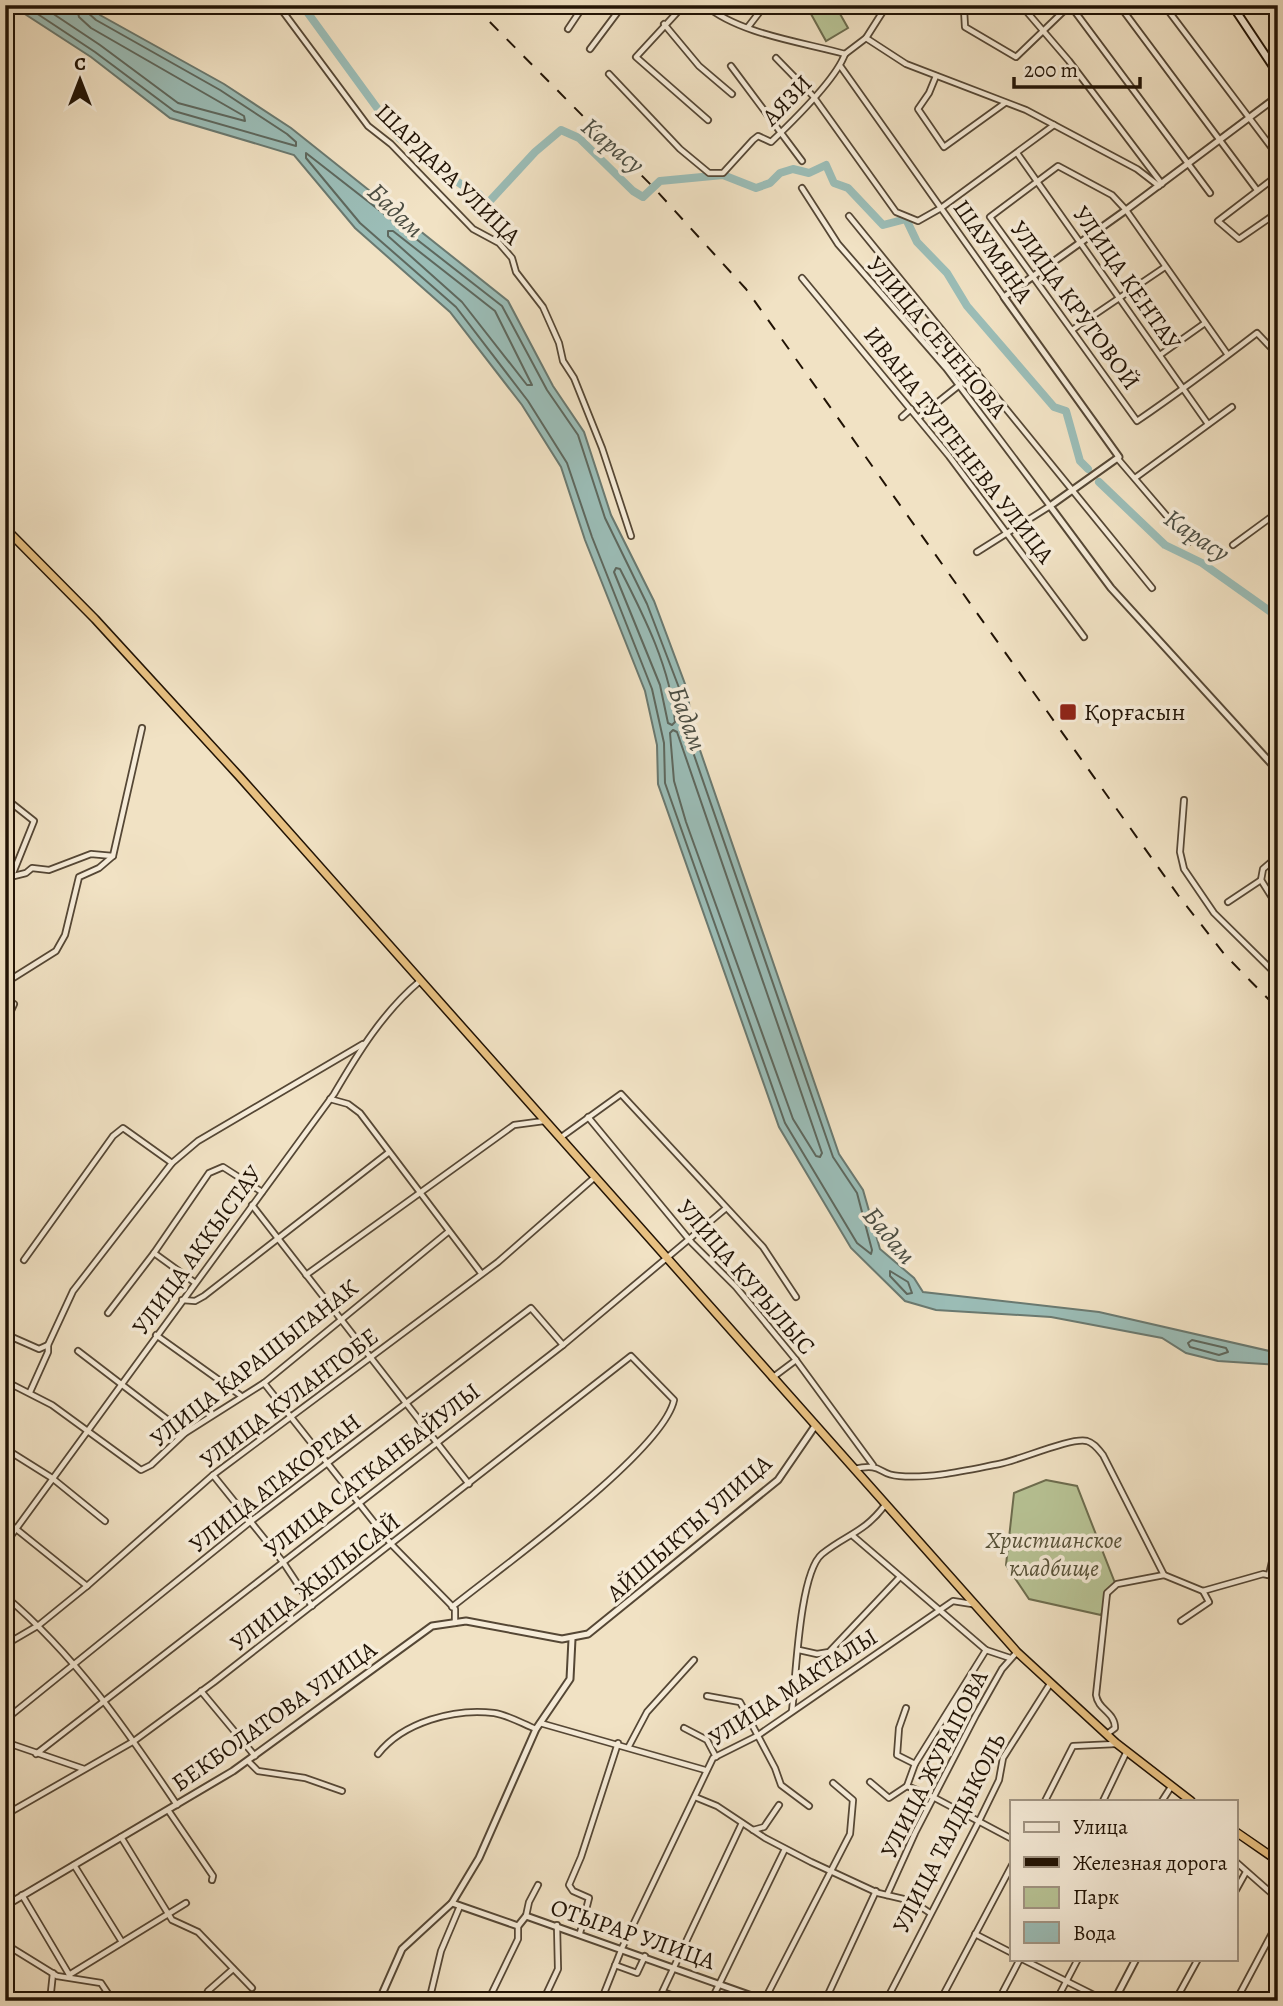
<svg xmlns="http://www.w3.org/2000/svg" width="1283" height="2006" font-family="Alegreya,serif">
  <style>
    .green { fill: #b8c496; stroke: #6c6c4e; stroke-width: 2 }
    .water { fill: #9bbdb7; stroke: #6a7970; stroke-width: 2 }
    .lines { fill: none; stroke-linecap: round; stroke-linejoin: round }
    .shore { stroke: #5e685e; stroke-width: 2 }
    .river { stroke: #9bbdb7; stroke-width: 8 }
    .minor-casing { stroke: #554735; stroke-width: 8 }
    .tertiary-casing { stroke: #554735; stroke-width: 9 }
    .secondary-casing { stroke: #211305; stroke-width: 10 }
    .trunk-casing { stroke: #211305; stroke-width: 10 }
    .minor { stroke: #f6ecd9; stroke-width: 4.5 }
    .tertiary { stroke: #f6ecd9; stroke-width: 5 }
    .secondary { stroke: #f6ecd9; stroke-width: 6 }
    .trunk { stroke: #e8c182; stroke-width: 7 }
    .rail { stroke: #211305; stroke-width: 2; stroke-dasharray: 12 12; stroke-linecap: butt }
    .poi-dot { fill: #8f2418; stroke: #f6ecd9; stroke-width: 2.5 }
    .labels { text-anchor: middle; stroke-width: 7; stroke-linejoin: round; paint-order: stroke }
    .street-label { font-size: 24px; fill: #211305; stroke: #f6ecd9 }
    .poi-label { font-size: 24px; fill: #211305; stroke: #f6ecd9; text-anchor: start }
    .park-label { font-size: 24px; font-style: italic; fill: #565138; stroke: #f6ecd9 }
    .water-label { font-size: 26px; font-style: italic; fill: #4c4e43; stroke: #f6ecd9 }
  </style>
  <rect width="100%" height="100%" fill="#f1e2c4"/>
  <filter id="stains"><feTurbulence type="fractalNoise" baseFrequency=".00286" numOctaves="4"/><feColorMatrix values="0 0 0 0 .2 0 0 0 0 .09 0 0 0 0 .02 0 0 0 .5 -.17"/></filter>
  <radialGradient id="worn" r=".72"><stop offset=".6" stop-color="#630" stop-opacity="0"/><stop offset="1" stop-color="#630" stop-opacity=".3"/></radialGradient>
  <g class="green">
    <path d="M806,5H835L848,28L826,41Z"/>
    <path d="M1046,1480L1077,1486L1115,1583L1101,1615L1029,1599L1006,1565L1014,1493Z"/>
  </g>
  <path class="water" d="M11,5H89L100,15L224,84L291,128L508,301L553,386L584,432L611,515L654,601L688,692L691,724L839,1154L863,1190L880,1249L914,1278L923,1292L1099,1312L1278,1353V1365L1218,1361L1186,1353L1162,1338L1051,1317L936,1310L905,1301L851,1248L779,1127L658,784L657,745L645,691L585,540L561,467L522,405L450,312L355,228L294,155L170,118L91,57Z"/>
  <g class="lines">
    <g class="shore">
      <path d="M24,5L95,52L174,111L296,146V142L287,134L220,90L96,20L87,12L85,5"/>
      <path d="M40,5L100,45L178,103L245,121L244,116L91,28L79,17L76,5"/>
      <path d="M306,153L502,306L547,390L578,435L605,518L647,604L681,693L684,726L833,1157L857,1193L872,1250L871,1254L857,1243L785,1123L665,783L664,743L652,689L592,537L567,463L528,401L456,307L360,223L306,158Z"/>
      <path d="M388,231H393L495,311L532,385H527L462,302L388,236Z"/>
      <path d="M616,568L620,569C644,616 671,669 675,722L672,725L668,723L660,685L614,572Z"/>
      <path d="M673,730L677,732L822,1153L820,1157L816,1156L793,1119L686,822L674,781L670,733Z"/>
      <path d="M890,1271L908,1282L912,1293L907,1294L890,1276Z"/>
      <path d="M1192,1340L1226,1348L1228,1352L1219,1355L1190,1347L1188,1343Z"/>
    </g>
    <g class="river">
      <path d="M302,5L399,138L462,185L479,194L487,204L535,152L561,130L579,138L633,191L643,197L660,181L723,175L756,188L770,183L780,173L793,169L809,173L826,165L834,183L848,188L883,225L906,219L917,242L947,273L967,306L1054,407L1066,411L1080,461L1088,469"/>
      <path d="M1099,482L1165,545L1202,563L1278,617"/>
    </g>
    <defs>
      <g id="minor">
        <path d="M278,5L368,126L391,144L473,229L499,243L512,258L516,272L543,307L559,343L563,361L574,378L602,448L631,536"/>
        <path d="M684,5L636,57L708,120"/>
        <path d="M705,5C739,34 802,42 845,54"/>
        <path d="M1021,5L1069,61L1162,184"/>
        <path d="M1070,5L1210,193"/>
        <path d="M1119,5L1257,190"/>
        <path d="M1164,5L1278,156"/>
        <path d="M977,10L964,9L965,27L1016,57L1070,5"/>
        <path d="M1239,14L1252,5"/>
        <path d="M664,24L699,66L732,94"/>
        <path d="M748,27L765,5"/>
        <path d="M568,29L584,5"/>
        <path d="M866,38L906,64L1026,110L1137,169L1159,186"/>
        <path d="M590,49L623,5"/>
        <path d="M845,54L866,38L887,5"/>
        <path d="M776,58L813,96L896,212L918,221L941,208L1054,125"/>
        <path d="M731,66L802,161"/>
        <path d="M841,67L1004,297"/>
        <path d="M609,74L680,149L709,173H723L753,140L758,136L771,142C791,123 836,79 845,54"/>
        <path d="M936,76L929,93L918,109L944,147L1005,103"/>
        <path d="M1017,153L1208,424"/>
        <path d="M1278,175L1218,221L1239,239L1278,212"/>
        <path d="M802,188L838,244L946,368L1050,506L977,552"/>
        <path d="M849,216L1152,588"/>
        <path d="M802,278L949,456L1084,637"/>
        <path d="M1072,330L1165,267"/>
        <path d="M1160,355L1205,323"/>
        <path d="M1228,355L1126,210L1112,195L1058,166L990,217L1137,421C1178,393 1218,363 1257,333L1278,355"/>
        <path d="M1278,395L1274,398L1278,404"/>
        <path d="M902,417L911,409"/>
        <path d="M918,418L977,371"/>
        <path d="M1118,459L1189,542"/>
        <path d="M1135,478L1232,407"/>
        <path d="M1233,545L1278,512"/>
        <path d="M5,798L34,821L5,893"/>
        <path d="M1184,800L1180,852L1184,869L1214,913L1278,976"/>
        <path d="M1278,856L1263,869L1261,880L1278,907"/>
        <path d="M14,876L26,873L32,868L49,870L91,854L113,856"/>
        <path d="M1228,902L1261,880"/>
        <path d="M5,983L56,951L65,935L79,877L99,868L113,856L142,728"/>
        <path d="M5,999L14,1004L5,1024"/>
        <path d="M330,1099L348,1104L360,1113L481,1273"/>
        <path d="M588,1117L692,1243L736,1287L796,1360L873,1465"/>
        <path d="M560,1138L621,1094L763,1247L796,1297"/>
        <path d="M252,1205L469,1484"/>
        <path d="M154,1253L194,1282"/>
        <path d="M24,1260L113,1136L123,1128L172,1163"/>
        <path d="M306,1275L514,1125L544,1121"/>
        <path d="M182,1300L195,1301L204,1296L388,1153"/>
        <path d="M108,1313L154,1253L209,1173L223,1167L262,1192"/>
        <path d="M5,1334L39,1349L48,1345L73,1291L172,1163L198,1141L363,1044"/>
        <path d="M156,1335L240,1395"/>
        <path d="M78,1351L185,1433"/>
        <path d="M772,1378L796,1360"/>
        <path d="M5,1381L52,1405L141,1470L151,1465L185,1433L264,1383L448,1232"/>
        <path d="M264,1383L392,1545L455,1609V1623"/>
        <path d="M30,1392L48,1352V1345"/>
        <path d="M5,1429L10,1433L6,1444L9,1451L52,1478L105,1521"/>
        <path d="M854,1469C884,1462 877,1475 899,1476C931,1479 968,1470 999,1464C1020,1460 1071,1437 1087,1441C1094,1443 1098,1449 1103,1455L1164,1575L1203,1591L1263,1574L1278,1577"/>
        <path d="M213,1475L283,1562L312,1606"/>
        <path d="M5,1520L87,1586"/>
        <path d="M853,1536L986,1650L915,1764"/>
        <path d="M5,1544L334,1094C358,1053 383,1012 420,981"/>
        <path d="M1269,1575L1278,1535"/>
        <path d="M5,1596C75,1655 126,1729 177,1805"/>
        <path d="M1181,1621L1209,1602L1203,1591"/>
        <path d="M5,1650L10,1642L39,1625L87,1586L213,1475L498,1262L595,1177"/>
        <path d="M799,1650L817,1654L829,1652L899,1578"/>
        <path d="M986,1650L1010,1658"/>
        <path d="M201,1691L255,1756"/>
        <path d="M707,1696L740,1702L775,1768L781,1785L809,1806"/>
        <path d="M906,1708L899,1728L897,1755L915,1764L907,1786L933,1797L1012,1839"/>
        <path d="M792,1711C796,1679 799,1573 822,1554C847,1534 864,1533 885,1505"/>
        <path d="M5,1720L250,1522L531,1308L563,1345"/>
        <path d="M540,1723L705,1770"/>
        <path d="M684,1728L707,1740L716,1757"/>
        <path d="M1107,1734L1115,1728C1115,1712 1098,1710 1096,1695L1107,1593L1117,1584L1164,1575"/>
        <path d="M5,1742L84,1769"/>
        <path d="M629,1746L647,1712L694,1660"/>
        <path d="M36,1754L563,1345L725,1209"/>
        <path d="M378,1754C403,1722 455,1708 494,1713C508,1715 523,1724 536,1729"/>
        <path d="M248,1761L258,1771L305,1778L342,1791"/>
        <path d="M870,1782L889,1798L907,1786"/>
        <path d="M695,1797L717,1806L765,1838L811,1862L878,1893L912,1901L930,1913"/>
        <path d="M1045,1801L1073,1746L1116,1744"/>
        <path d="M1103,1801L1127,1751"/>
        <path d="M1162,1801L1171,1787"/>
        <path d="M168,1810L213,1876L212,1880"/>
        <path d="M5,1815L134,1741L214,1682L631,1356L674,1400C663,1452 499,1569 452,1607"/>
        <path d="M753,1830L764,1827L779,1805"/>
        <path d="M121,1837L172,1920L198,1932L252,1988"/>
        <path d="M1236,1862L1278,1899"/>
        <path d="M74,1865L122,1942"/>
        <path d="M1236,1890L1246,1872"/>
        <path d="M22,1895L70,1976"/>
        <path d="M887,1895L915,1833L976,1715L1002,1669L1017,1652"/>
        <path d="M526,1916L529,1902L538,1885"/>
        <path d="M580,1933L589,1898L573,1891L569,1885L581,1857L618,1743"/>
        <path d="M975,1934L1012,1953"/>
        <path d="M5,1939L10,1947L57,1976L101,1983L113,2001"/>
        <path d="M1022,1959L1106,2001"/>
        <path d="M615,1965L637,1973L645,1956"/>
        <path d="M69,1975L186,1903"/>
        <path d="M663,1992L687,2001"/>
        <path d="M50,2001L53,1973"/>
        <path d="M151,2001H152"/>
        <path d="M203,2001L208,1991L233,1969"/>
        <path d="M327,2001L328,1999"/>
        <path d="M429,2001L441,1951L460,1906"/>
        <path d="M488,2001L518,1939V1926"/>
        <path d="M543,2001L558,1969L557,1925"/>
        <path d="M601,2001L622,1948L713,1758L757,1736L953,1601L972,1604"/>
        <path d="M658,2001L742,1823"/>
        <path d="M711,2001L785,1849"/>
        <path d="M764,2001L850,1834L853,1800L833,1783"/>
        <path d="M825,2001L876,1891"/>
        <path d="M886,2001L979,1821L999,1780L1003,1758L1050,1684"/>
        <path d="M940,2001L1012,1865"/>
        <path d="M998,2001L1020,1959"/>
        <path d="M1056,2001L1078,1959"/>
        <path d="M1175,2001L1198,1959"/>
        <path d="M1236,2001L1278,1922"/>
      </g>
      <g id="tertiary">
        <path d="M1278,96L1126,210L1004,297L1119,457L1050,506L1111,588L1278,771"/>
        <path d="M452,1903L518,1926L526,1916L766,2001"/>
        <path d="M5,1906L233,1771L432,1626L466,1621L562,1639L588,1634L778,1480L815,1426"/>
        <path d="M379,2001L402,1949L452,1903L479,1858L536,1729L570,1679L572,1639"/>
        <path d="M1114,2001L1136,1959"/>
      </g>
      <path id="secondary" d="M1232,5L1278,74"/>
      <g id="trunk">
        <path d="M5,528L95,619L239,776L1017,1652L1116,1743L1191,1801"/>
        <path d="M1236,1832L1278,1861"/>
      </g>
    </defs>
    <use href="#minor" class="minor-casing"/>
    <use href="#tertiary" class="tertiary-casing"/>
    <use href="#secondary" class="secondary-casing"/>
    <use href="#trunk" class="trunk-casing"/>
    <use href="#minor" class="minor"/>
    <use href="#tertiary" class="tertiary"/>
    <use href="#secondary" class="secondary"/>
    <use href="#trunk" class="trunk"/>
    <path class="rail" d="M473,5L655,189L746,289L1178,895L1225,955L1278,1009"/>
  </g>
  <rect class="poi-dot" x="1059" y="703" width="18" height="18" rx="3.5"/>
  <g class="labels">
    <g class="street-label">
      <text transform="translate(787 100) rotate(-46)" y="8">АЯЗИ</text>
      <text transform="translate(448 174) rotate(44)" y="8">ШАРДАРА УЛИЦА</text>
      <text transform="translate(993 251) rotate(55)" y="8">ШАУМЯНА</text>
      <text transform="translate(1127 278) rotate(55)" y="8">УЛИЦА КЕНТАУ</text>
      <text transform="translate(1075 305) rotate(54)" y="8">УЛИЦА КРУГОВОЙ</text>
      <text transform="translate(937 337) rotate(50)" y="8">УЛИЦА СЕЧЕНОВА</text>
      <text transform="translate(959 445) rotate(52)" y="8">ИВАНА ТУРГЕНЕВА УЛИЦА</text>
      <text transform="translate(197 1250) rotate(-54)" y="8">УЛИЦА АККЫСТАУ</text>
      <text transform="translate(746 1277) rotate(49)" y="8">УЛИЦА КУРЫЛЫС</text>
      <text transform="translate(254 1363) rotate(-38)" y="8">УЛИЦА КАРАШЫГАНАК</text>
      <text transform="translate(289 1398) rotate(-37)" y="8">УЛИЦА КУЛАНТОБЕ</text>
      <text transform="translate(372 1470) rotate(-38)" y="8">УЛИЦА САТКАНБАЙУЛЫ</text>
      <text transform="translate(275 1483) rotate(-38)" y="8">УЛИЦА АТАКОРГАН</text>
      <text transform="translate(689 1528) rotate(-41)" y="8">АЙШЫКТЫ УЛИЦА</text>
      <text transform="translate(315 1582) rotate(-38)" y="8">УЛИЦА ЖЫЛЫСАЙ</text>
      <text transform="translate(793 1687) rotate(-33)" y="8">УЛИЦА МАКТАЛЫ</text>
      <text transform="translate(274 1716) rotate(-35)" y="8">БЕКБОЛАТОВА УЛИЦА</text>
      <text transform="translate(934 1764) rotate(-63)" y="8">УЛИЦА ЖУРАПОВА</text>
      <text transform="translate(949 1833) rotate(-63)" y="8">УЛИЦА ТАЛДЫКОЛЬ</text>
      <text transform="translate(633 1934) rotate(19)" y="8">ОТЫРАР УЛИЦА</text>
    </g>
    <g class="poi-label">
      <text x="1084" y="720">Қорғасын</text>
    </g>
    <g class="park-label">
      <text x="1054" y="1548">Христианское<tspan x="1054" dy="28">кладбище</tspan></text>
    </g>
    <g class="water-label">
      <text transform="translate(613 145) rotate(39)" y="9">Карасу</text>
      <text transform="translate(396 210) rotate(44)" y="9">Бадам</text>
      <text transform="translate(1197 535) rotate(34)" y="9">Карасу</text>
      <text transform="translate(688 718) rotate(70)" y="9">Бадам</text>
      <text transform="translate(890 1235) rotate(50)" y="9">Бадам</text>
    </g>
  </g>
  <rect width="1283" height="2006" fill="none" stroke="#f1e2c4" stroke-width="28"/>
  <rect x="7" y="7" width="1269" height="1992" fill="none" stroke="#211305" stroke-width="3.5"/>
  <rect x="14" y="14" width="1255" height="1978" fill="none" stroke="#211305" stroke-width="2"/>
  <rect x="1010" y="1800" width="228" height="161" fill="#f6ecd9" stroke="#a19584" stroke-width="2"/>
  <rect x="1024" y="1822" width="35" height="10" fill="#f6ecd9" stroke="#a19584" stroke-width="2"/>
  <text x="1073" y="1834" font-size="21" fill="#211305">Улица</text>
  <rect x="1024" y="1857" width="35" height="10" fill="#211305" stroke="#a19584" stroke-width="2"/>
  <text x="1073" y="1870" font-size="21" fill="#211305">Железная дорога</text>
  <rect x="1024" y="1887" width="35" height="21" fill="#b8c496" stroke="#a19584" stroke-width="2"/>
  <text x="1073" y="1904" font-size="21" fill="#211305">Парк</text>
  <rect x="1024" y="1922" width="35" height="21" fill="#9bbdb7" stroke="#a19584" stroke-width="2"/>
  <text x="1073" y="1940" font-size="21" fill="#211305">Вода</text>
  <g transform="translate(80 80)" stroke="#f6ecd9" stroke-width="5" paint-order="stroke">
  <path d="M0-5L12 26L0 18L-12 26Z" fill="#211305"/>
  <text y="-10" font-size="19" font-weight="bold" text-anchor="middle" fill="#211305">С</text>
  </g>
  <path d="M1014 77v10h126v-10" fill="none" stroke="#211305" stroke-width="3.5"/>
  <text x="1024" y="77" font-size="21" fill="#211305" stroke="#f6ecd9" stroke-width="5" paint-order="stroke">200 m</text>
  <rect width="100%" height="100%" filter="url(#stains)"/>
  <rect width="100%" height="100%" fill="url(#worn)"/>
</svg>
